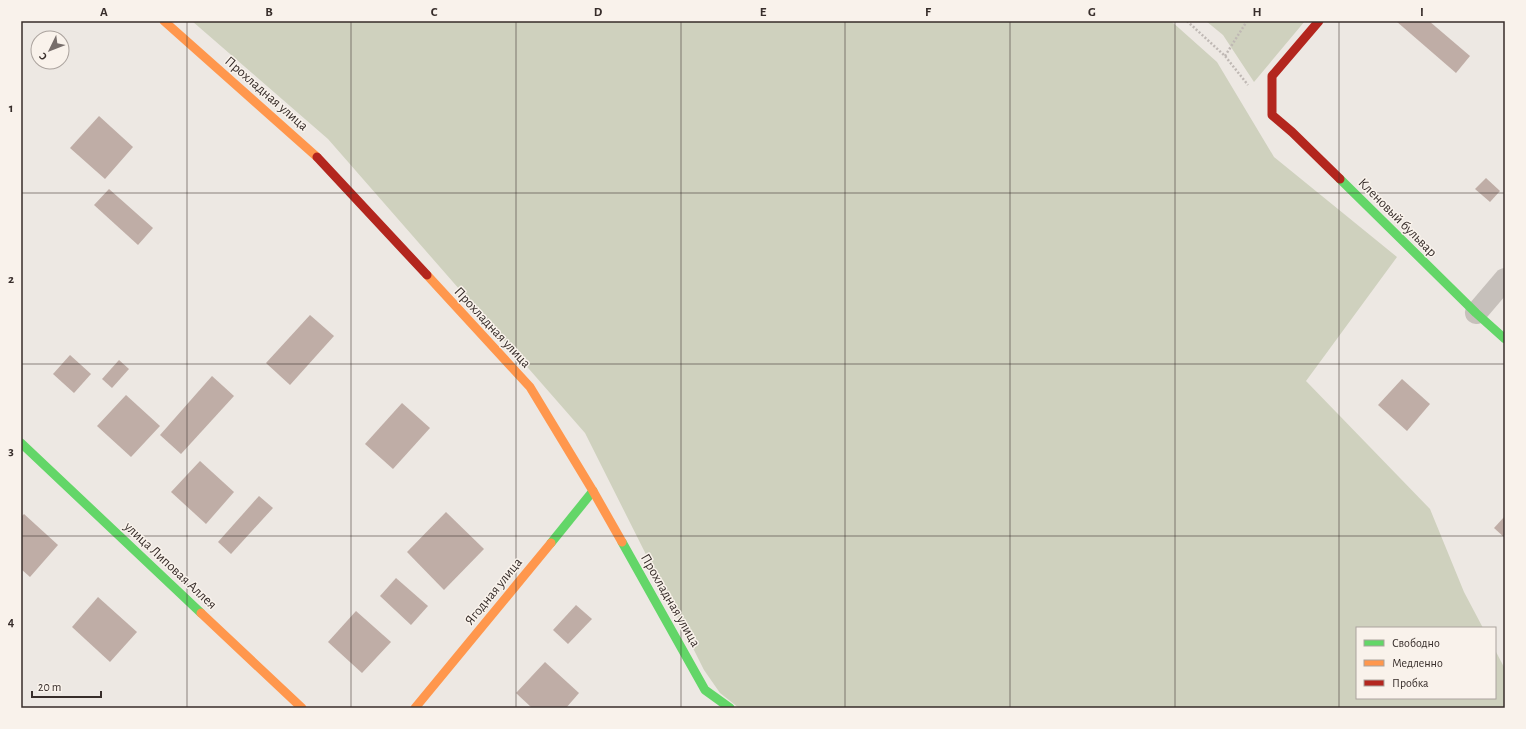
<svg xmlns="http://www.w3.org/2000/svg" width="1526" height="729" font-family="'Alegreya Sans',sans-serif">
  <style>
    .green { fill: #cfd1be }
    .building { fill: #bfada6 }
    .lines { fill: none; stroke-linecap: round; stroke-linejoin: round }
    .path { stroke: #bfb8b4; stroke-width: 2.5; stroke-dasharray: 2 2; stroke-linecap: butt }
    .street { stroke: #c6c0bb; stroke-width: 22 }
    .fast { stroke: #63d668; stroke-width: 9 }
    .slow { stroke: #ff974d; stroke-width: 9 }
    .jam { stroke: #b3261e; stroke-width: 9 }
    .grid { fill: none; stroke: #372d2a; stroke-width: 1; stroke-opacity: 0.55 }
    .labels { text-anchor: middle; stroke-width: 3; stroke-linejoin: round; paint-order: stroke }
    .street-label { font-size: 14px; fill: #372d2a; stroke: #f9f2eb }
    .neatline { fill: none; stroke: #372d2a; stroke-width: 1.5 }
    .grid-label { font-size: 13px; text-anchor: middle; font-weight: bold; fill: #372d2a }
  </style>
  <rect width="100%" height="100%" fill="#ede8e3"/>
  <g class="green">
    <path d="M192,21H1171L1217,62L1274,157L1397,257L1306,381L1430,509L1464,592L1483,628H1357V698H1495V650L1505,669V708H739L720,693L704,670L585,433L328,139Z"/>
    <path d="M1206,21H1305L1254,82L1223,35Z"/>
  </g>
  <g class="building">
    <path d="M1396,21H1429L1470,56L1456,73Z"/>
    <path d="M99,116L133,147L105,179L70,148Z"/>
    <path d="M1486,178L1500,191L1490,202L1475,189Z"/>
    <path d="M109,189L153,228L138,245L94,205Z"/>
    <path d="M310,315L334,336L290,385L266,363Z"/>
    <path d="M70,355L91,374L74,393L53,374Z"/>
    <path d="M119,360L129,369L112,388L102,379Z"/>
    <path d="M212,376L234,396L181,454L160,435Z"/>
    <path d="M1402,379L1430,404L1407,431L1378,405Z"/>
    <path d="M126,395L160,426L131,457L97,426Z"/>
    <path d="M402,403L430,428L393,469L365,444Z"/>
    <path d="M200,461L234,492L206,524L171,492Z"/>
    <path d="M259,496L273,508L231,554L218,542Z"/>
    <path d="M446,512L484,549L444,590L407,552Z"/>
    <path d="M24,514L58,545L30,577L21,569V517Z"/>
    <path d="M1505,516V538L1494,528Z"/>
    <path d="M396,578L428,606L411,625L380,596Z"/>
    <path d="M98,597L137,632L110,662L72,627Z"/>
    <path d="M576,605L592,619L568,644L553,630Z"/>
    <path d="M356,611L391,642L362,673L328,642Z"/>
    <path d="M545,662L579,693L566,708H532L516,693Z"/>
  </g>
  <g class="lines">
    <g class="path">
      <path d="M1187,21L1225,56L1248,85"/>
      <path d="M1225,56L1247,21"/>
    </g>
    <path class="street" d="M1476,313L1505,279"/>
    <g class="fast">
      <path d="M1340,179L1476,313L1505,339"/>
      <path d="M21,443L201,613"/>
      <path d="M622,542L705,690L730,708"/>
      <path d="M551,543L593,491"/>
    </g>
    <g class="slow">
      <path d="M164,21L317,157"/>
      <path d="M427,275L530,387L593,491L622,542"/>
      <path d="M201,613L302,708"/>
      <path d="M415,708L551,543"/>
    </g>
    <g class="jam">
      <path d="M1319,21L1272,76V115L1292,132L1340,179"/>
      <path d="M317,157L427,275"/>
    </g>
  </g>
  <path class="grid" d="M187,21V708M351,21V708M516,21V708M681,21V708M845,21V708M1010,21V708M1175,21V708M1339,21V708M21,193H1505M21,364H1505M21,536H1505"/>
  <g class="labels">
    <g class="street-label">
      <text transform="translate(267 93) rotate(41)" y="5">Прохладная улица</text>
      <text transform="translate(1398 217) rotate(45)" y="5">Кленовый бульвар</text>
      <text transform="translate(493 327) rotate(47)" y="5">Прохладная улица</text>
      <text transform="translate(171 565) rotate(43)" y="5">улица Липовая Аллея</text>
      <text transform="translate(493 591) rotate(-51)" y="5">Ягодная улица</text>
      <text transform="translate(671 600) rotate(60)" y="5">Прохладная улица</text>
    </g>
  </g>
  <rect width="1526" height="729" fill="none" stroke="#f9f2eb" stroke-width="44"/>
  <rect x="1356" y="627" width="140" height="72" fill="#f9f2eb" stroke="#aba39e"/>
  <rect x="1364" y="640" width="20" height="6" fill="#63d668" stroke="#aba39e"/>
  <text x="1392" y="647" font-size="12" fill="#372d2a">Свободно</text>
  <rect x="1364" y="660" width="20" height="6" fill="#ff974d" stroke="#aba39e"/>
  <text x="1392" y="667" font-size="12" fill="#372d2a">Медленно</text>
  <rect x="1364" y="680" width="20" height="6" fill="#b3261e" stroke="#aba39e"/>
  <text x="1392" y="687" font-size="12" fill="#372d2a">Пробка</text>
  <g transform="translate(50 50) rotate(227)"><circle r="19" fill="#f9f2eb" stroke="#aba39e"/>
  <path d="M0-3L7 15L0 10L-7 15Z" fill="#776e6b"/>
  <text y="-6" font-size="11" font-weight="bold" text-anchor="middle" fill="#372d2a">С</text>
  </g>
  <path d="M32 691v6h69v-6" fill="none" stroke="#372d2a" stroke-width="2"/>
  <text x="38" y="691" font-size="12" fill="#372d2a" stroke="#f9f2eb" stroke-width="3" paint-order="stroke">20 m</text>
  <rect x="22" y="22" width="1482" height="685" class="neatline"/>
  <g class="grid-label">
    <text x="104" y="16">A</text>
    <text x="269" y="16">B</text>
    <text x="434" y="16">C</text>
    <text x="598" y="16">D</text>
    <text x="763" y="16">E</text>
    <text x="928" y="16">F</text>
    <text x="1092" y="16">G</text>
    <text x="1257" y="16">H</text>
    <text x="1422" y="16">I</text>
    <text x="11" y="112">1</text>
    <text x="11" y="283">2</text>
    <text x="11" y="455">3</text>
    <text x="11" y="626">4</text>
  </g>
</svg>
